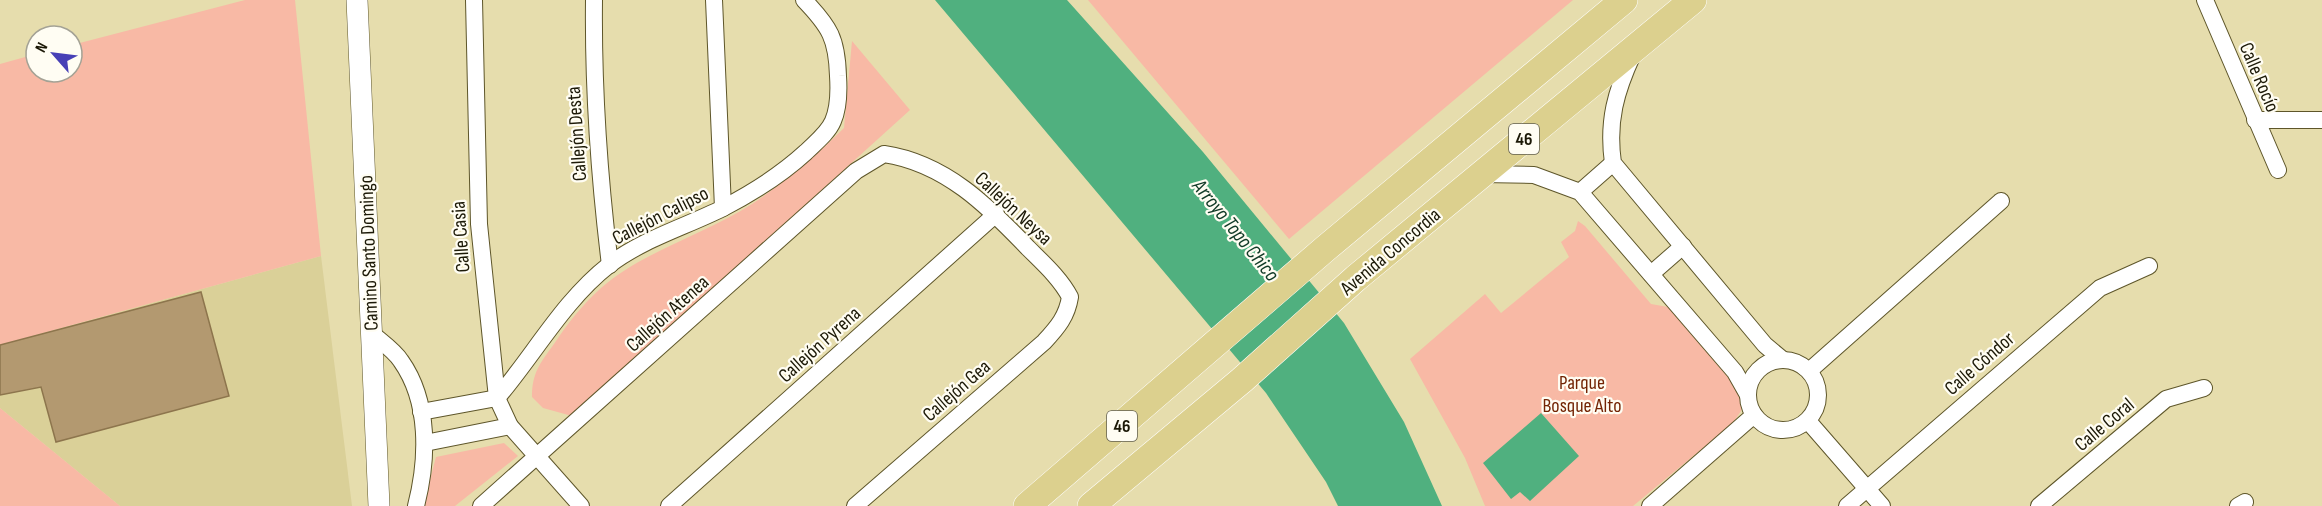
<svg xmlns="http://www.w3.org/2000/svg" width="2322" height="506" font-family="'Sofia Sans Condensed',sans-serif">
  <style>
    .built { fill: #dad098 }
    .green { fill: #f8b9a5 }
    .water { fill: #50b07f }
    .building { fill: #b39970; stroke: #8d754d; stroke-width: 1.5 }
    .lines { fill: none; stroke-linecap: round; stroke-linejoin: round }
    .minor-casing { stroke: #5e562a; stroke-width: 18 }
    .tertiary-casing { stroke: #5e562a; stroke-width: 22 }
    .primary-casing { stroke: #fff; stroke-width: 28 }
    .minor { stroke: #fff; stroke-width: 16 }
    .tertiary { stroke: #fff; stroke-width: 21 }
    .primary { stroke: #dcd08e; stroke-width: 27 }
    .labels { text-anchor: middle; stroke-width: 4.5; stroke-linejoin: round; paint-order: stroke }
    .shield { fill: #fffdf3; stroke: #605d4e; stroke-width: 1.5 }
    .shield-label { font-size: 18px; font-weight: bold; fill: #1c1907 }
    .street-label { font-size: 20px; fill: #1c1907; stroke: #fffdf3 }
    .park-label { font-size: 20px; fill: #732404; stroke: #fffdf3 }
    .water-label { font-size: 21px; font-style: italic; fill: #113b27; stroke: #fffdf3 }
  </style>
  <rect width="100%" height="100%" fill="#e6ddad"/>
  <path class="built" d="M321,256L352,506H120L0,408V345Z"/>
  <g class="green">
    <path d="M245,0H295L321,256L0,345V64L36,54V72H72V45Z"/>
    <path d="M1088,0H1573L1289,239Z"/>
    <path d="M852,41L910,110L572,416L543,408L532,397C532,373 540,363 554,344C568,323 582,305 601,288C642,252 705,234 752,204C785,182 816,156 844,128Z"/>
    <path d="M1578,221L1585,226L1651,304L1668,307L1733,383L1742,398L1741,411L1733,423L1633,506H1485L1465,458L1410,359L1485,294L1501,313L1569,257L1561,242L1575,231Z"/>
    <path d="M0,408L120,506H0Z"/>
    <path d="M504,443L518,456L455,506H423L436,457Z"/>
  </g>
  <g class="water">
    <path d="M935,0H1067L1203,152L1344,323L1404,422L1442,506H1338L1326,482L1266,393Z"/>
    <path d="M1541,413L1579,456L1530,501L1520,492L1511,499L1483,463Z"/>
  </g>
  <path class="building" d="M201,292L229,396L56,442L41,387L0,395V345Z"/>
  <g class="lines">
    <defs>
      <g id="minor">
        <path d="M474,0L479,224L497,398L510,426L581,506"/>
        <path d="M594,0C593,89 599,176 610,265"/>
        <path d="M714,0L723,208"/>
        <path d="M2205,0L2278,170"/>
        <path d="M1633,54C1616,91 1607,121 1613,163L1765,345L1783,360"/>
        <path d="M2255,120H2322"/>
        <path d="M1482,174L1534,175L1580,192L1735,372L1748,395"/>
        <path d="M1580,192L1613,163"/>
        <path d="M1651,274L1683,246"/>
        <path d="M370,332C380,341 394,350 401,361C430,402 428,459 416,506"/>
        <circle cx="1783" cy="395" r="35"/>
        <path d="M1809,371L2001,201"/>
        <path d="M421,412L497,398C534,355 563,301 609,265C643,239 685,227 723,208C752,193 782,174 806,152C815,143 828,133 833,121C839,107 839,91 838,76C837,39 830,27 804,0"/>
        <path d="M1808,421L1882,506"/>
        <path d="M425,443L510,426"/>
        <path d="M481,506L856,171L884,154C945,163 988,206 1028,248C1043,263 1060,278 1070,297C1067,316 1058,327 1044,342L855,506"/>
        <path d="M669,506L996,214"/>
        <path d="M1650,506L1754,415"/>
        <path d="M1847,506L2100,288L2149,266"/>
        <path d="M2039,506L2166,399L2204,388"/>
        <path d="M2238,506L2245,502"/>
      </g>
      <path id="tertiary" d="M357,0L379,506"/>
      <g id="primary">
        <path d="M1027,506L1326,248L1624,0"/>
        <path d="M1091,506L1242,380L1356,278L1693,0"/>
      </g>
    </defs>
    <use href="#minor" class="minor-casing"/>
    <use href="#tertiary" class="tertiary-casing"/>
    <use href="#primary" class="primary-casing"/>
    <use href="#minor" class="minor"/>
    <use href="#tertiary" class="tertiary"/>
    <use href="#primary" class="primary"/>
  </g>
  <g class="labels">
    <g class="shield">
      <rect x="1509" y="124" width="30" height="30" rx="4.5"/>
      <rect x="1107" y="411" width="30" height="30" rx="4.5"/>
    </g>
    <g class="shield-label">
      <text x="1524" y="145">46</text>
      <text x="1122" y="432">46</text>
    </g>
    <g class="street-label">
      <text transform="translate(2260 77) rotate(67)" y="7">Calle Rocío</text>
      <text transform="translate(576 134) rotate(-94)" y="7">Callejón Desta</text>
      <text transform="translate(1014 208) rotate(43)" y="7">Callejón Neysa</text>
      <text transform="translate(660 215) rotate(-27)" y="7">Callejón Calipso</text>
      <text transform="translate(460 237) rotate(-94)" y="7">Calle Casia</text>
      <text transform="translate(1390 251) rotate(-40)" y="7">Avenida Concordia</text>
      <text transform="translate(368 253) rotate(-92)" y="7">Camino Santo Domingo</text>
      <text transform="translate(667 313) rotate(-42)" y="7">Callejón Atenea</text>
      <text transform="translate(819 344) rotate(-42)" y="7">Callejón Pyrena</text>
      <text transform="translate(1979 363) rotate(-41)" y="7">Calle Cóndor</text>
      <text transform="translate(956 390) rotate(-41)" y="7">Callejón Gea</text>
      <text transform="translate(2104 424) rotate(-40)" y="7">Calle Coral</text>
    </g>
    <g class="park-label">
      <text x="1582" y="389">Parque<tspan x="1582" dy="23">Bosque Alto</tspan></text>
    </g>
    <g class="water-label">
      <text transform="translate(1236 230) rotate(51)" y="7">Arroyo Topo Chico</text>
    </g>
  </g>
  <g transform="translate(54 54) rotate(298)"><circle r="28" fill="#fffdf3" stroke="#a4a295" stroke-width="1.5"/>
  <path d="M0-4.5L10 22L0 15L-10 22Z" fill="#4740b6"/>
  <text y="-9" font-size="16" font-weight="bold" text-anchor="middle" fill="#1c1907">N</text>
  </g>
</svg>
